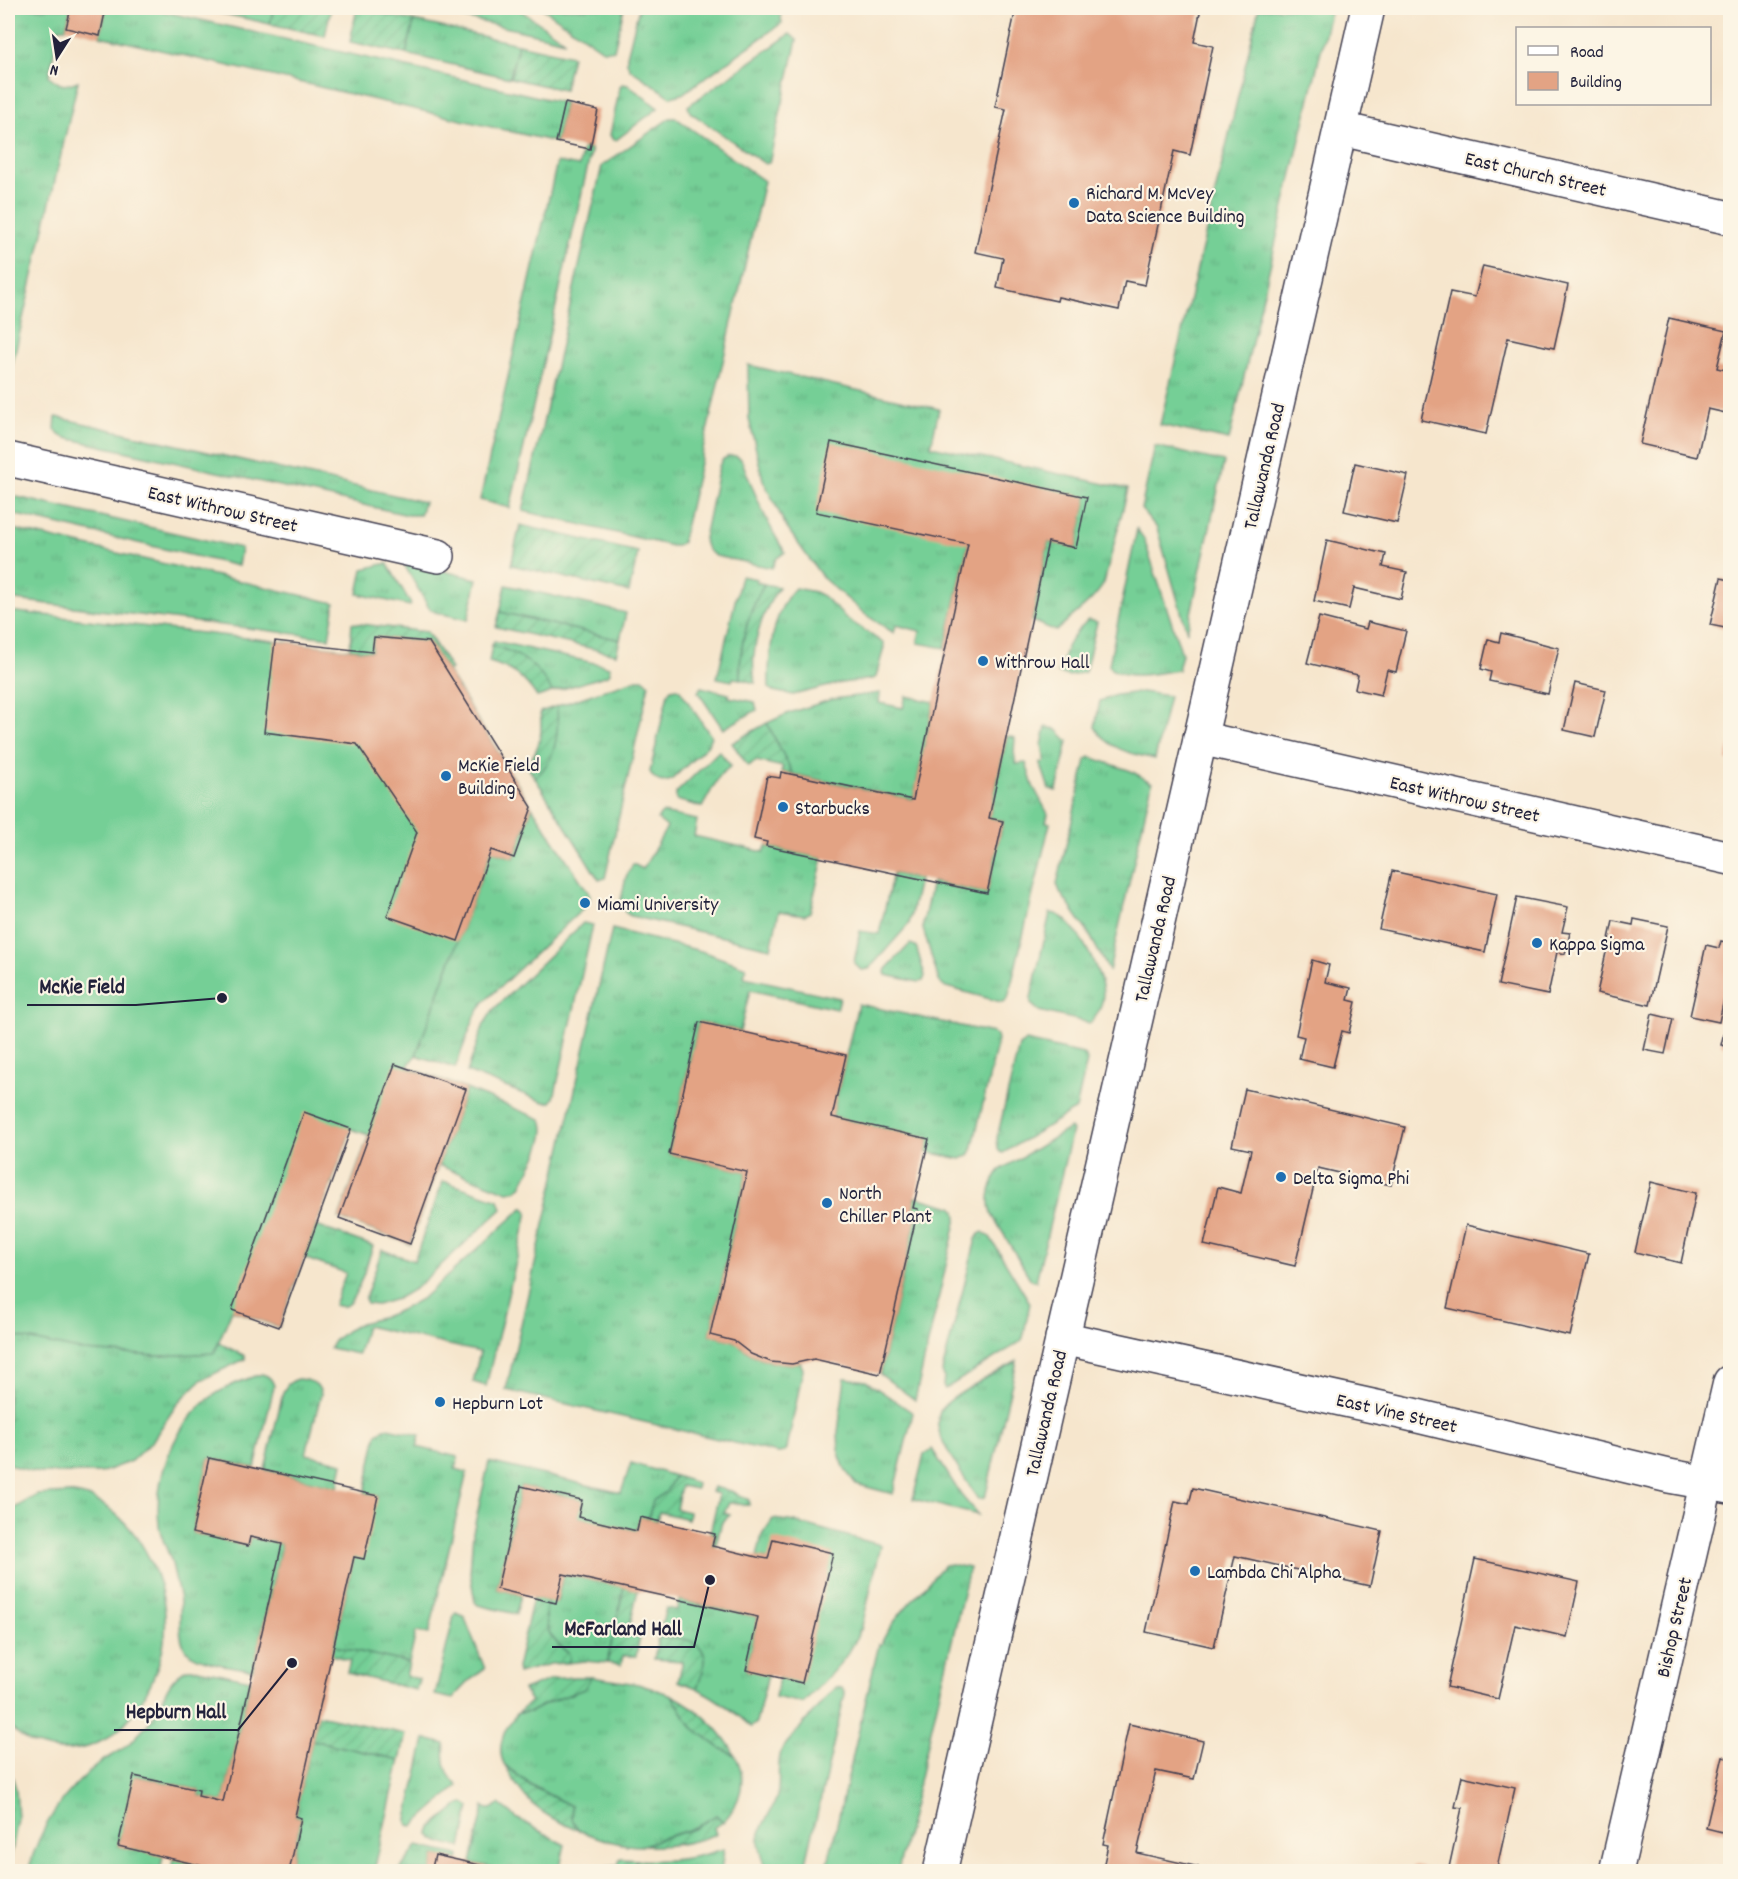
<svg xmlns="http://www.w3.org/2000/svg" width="1738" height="1879" font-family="Dekko,sans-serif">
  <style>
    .grass { fill: url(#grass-tufts); stroke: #4c7868; stroke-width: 1.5 }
    .garden { fill: url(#garden-furrows); stroke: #4c7868; stroke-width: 1.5 }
    .pitch { fill: #75cf96; stroke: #4c7868; stroke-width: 1.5 }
    .building { fill: #e3a384 }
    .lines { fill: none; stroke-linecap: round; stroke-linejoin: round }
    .street-casing { stroke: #423f51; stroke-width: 36 }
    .secondary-casing { stroke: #423f51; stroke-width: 36 }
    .street { stroke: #fff; stroke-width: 33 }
    .secondary { stroke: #fff; stroke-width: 33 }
    .poi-dot { fill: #1f6fb2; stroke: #fcf5e5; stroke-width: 2 }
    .labels { text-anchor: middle; stroke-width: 4.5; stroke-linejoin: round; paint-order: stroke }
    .street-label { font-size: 20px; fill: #22223b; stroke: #fcf5e5 }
    .poi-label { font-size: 20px; fill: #22223b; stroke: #fcf5e5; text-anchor: start }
    .leader { fill: none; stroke: #22223b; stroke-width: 2 }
    .callout-dot { fill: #22223b; stroke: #fcf5e5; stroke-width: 2 }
    .callout-label { font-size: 21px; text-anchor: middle; font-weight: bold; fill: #22223b; stroke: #fcf5e5; stroke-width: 4.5; stroke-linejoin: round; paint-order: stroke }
  </style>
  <defs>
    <pattern id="grass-tufts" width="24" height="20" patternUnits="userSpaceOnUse" patternTransform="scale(1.5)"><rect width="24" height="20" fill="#75cf96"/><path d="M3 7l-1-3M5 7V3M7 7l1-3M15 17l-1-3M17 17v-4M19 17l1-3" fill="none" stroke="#65b182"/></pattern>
    <pattern id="garden-furrows" width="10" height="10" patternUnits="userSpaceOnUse" patternTransform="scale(1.5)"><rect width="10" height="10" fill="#75cf96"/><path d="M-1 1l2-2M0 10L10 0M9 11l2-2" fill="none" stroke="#65b182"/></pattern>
  </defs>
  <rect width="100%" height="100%" fill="#fcf5e5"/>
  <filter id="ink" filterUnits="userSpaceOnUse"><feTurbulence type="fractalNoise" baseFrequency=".0167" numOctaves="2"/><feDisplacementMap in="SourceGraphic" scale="12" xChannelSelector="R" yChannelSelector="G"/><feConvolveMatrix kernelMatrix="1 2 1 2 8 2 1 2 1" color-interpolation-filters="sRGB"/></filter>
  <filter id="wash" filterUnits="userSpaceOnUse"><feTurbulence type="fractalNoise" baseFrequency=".008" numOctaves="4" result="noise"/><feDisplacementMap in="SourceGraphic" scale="24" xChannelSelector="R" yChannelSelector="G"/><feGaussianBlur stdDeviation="1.35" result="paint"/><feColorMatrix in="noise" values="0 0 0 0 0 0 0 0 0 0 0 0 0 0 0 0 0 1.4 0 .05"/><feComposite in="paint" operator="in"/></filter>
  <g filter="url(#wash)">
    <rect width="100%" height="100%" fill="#f6e6cd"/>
    <g class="grass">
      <path d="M13,8H71L66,28H59L49,76C61,86 63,87 78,81L9,379H8V31Z"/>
      <path d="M106,8H148L565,103L556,142L100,36Z"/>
      <path d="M198,8H274L270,24Z"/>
      <path d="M421,8H517L565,41Z"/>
      <path d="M542,8H624L614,50H603Z"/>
      <path d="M639,8H779L782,23L682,94L671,97L630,69L627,63V56Z"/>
      <path d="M1259,8H1331L1229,440L1160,425Z"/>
      <path d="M414,21L518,44L510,78L406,54Z"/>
      <path d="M790,34L797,40L769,163L765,164L690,112L688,106Z"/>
      <path d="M622,84L628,85L658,108L616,140H613L610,135L620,87Z"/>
      <path d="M670,118H676L764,181L682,542L677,546H672L523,511L602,166Z"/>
      <path d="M583,148L590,149L591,152L510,508L480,500L557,162L579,166Z"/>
      <path d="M748,365L939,409L931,446L1128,489L1104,583C1093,603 1072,615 1056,631L1032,621L1048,542L1076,548L1087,497L968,544L945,648L918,643L920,631L896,625L894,633L866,615L823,578L787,528L763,480L749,419Z"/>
      <path d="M56,417L424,502L420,515H408L66,438L59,435L55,429Z"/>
      <path d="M1155,446L1224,462L1187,632L1157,528L1141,509Z"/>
      <path d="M729,456H736L741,459C754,491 766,523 785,552L776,559L772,568L716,556C707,551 705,548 704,538L719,466L723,459Z"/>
      <path d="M8,495L241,548L238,566L8,513Z"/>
      <path d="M8,528L335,603L329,638L8,599Z"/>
      <path d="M1137,529L1144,539L1182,654L1178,670C1156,673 1131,680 1111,669L1109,665Z"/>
      <path d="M406,562L477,579L468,620L435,612L429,608L405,566Z"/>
      <path d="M387,563L411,604L410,606L358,594L363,569Z"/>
      <path d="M741,576L757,579L756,582L764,584C748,613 739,646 740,679L733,678L732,681L717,678Z"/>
      <path d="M506,585L626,613L620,640L500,612Z"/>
      <path d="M795,588L815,592L823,596L846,618L883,643L884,647L876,677L873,679L841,683L793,695L773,691L769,688C768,657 772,612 795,588Z"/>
      <path d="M1088,620L1097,622L1085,672L1069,676L1058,673C1065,650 1069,637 1088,620Z"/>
      <path d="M494,641L603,665L609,667L610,673L608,675L552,692C538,667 519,654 492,645Z"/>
      <path d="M637,679H643L649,684L605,878L599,880L535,778C552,763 558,728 557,706Z"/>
      <path d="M701,687L729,694V697L755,702L757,710L723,729L698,692Z"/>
      <path d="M677,688L680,690L711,736L707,746L671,780C661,784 655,781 650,772L668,693L671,689Z"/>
      <path d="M1142,692L1169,696L1155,759C1132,754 1107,749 1095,727L1100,701L1116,695Z"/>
      <path d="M880,693L879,703L903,708L906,696L934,702L913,800L793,774L767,723L789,713L833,699Z"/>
      <path d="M1046,727L1056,729L1068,741L1057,790L1056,791L1049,789L1040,762L1044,763L1045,759L1042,745Z"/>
      <path d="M1007,736L1015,738L1014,752L1016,764L1026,763L1033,786L1048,814L1046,822L1050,823L1008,998L1005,1001L1001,1002L943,986L939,981L923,929V923L932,882L987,893L1003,821L989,818Z"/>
      <path d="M719,751L731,766L720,775L702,807L676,800V793Z"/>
      <path d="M1090,757L1131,771L1152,783L1109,971L1089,934L1060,892L1057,884L1086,760Z"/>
      <path d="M532,807L590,895L589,903L483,1003L475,1016L455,1068L416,1055L491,850L514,858Z"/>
      <path d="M662,813L697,820L694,836L764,852L766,846L823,858L810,912L805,915L779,911L771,948L631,916L626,913L620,904L626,877L633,864L643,869L667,827L657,819Z"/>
      <path d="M893,873L919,879L909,924L869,969L861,970L854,963L860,931L879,934Z"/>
      <path d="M1050,913C1073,913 1102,972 1103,993C1103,1004 1098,1015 1090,1023L1039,1011L1031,1004V998Z"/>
      <path d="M583,923L593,925L554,1098L551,1102H544L467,1072L484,1024L493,1010Z"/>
      <path d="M612,929L701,951L746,967L744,977L840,998L837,1009L750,990L740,1031L699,1022L669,1154L747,1172L710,1335L734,1341L751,1354L771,1362L792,1364L800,1362L803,1369L787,1449L784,1452L778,1453L506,1390Z"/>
      <path d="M910,944L916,946L925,976L923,981L919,982L886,975L885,972L886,969Z"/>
      <path d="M858,1004L993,1033L997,1036L998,1040L972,1150L969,1155L961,1159L926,1152L929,1139L832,1117Z"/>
      <path d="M1026,1041L1083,1054L1086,1057L1087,1061L1076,1109L1003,1153L1000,1152L998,1149L997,1138L1019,1046Z"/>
      <path d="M466,1089L541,1119C552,1135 529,1169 522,1185L517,1190L508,1192L438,1165Z"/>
      <path d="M1070,1128L1072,1131L1036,1281L1031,1280L991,1213C986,1199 991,1181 1000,1170Z"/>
      <path d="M443,1181L499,1200L502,1209L416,1288L397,1299L377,1305L367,1304L365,1299L382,1250L414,1261Z"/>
      <path d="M916,1197L952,1207L956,1211L957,1218L915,1400L880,1374L918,1210L913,1208Z"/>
      <path d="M524,1207L528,1212L486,1386L473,1382L480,1352L366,1326L358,1354L330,1348L334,1341L346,1331L361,1323L381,1318L403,1309L423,1298Z"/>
      <path d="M316,1226L373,1246C369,1258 357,1298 348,1304C344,1308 339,1306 334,1305L346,1273L304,1258Z"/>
      <path d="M983,1232L990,1237L1030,1303L1023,1338L1020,1342L945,1389L943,1386L944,1377L942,1372L976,1239L979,1234Z"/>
      <path d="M8,1335L84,1351L159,1356L214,1353L219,1343L245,1356V1359L201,1380L177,1404L153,1440L131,1461L100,1473H39L13,1466L8,1463Z"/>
      <path d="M1017,1361L985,1498L979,1499C968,1484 940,1444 938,1426C937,1421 939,1413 942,1408C953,1394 1000,1371 1017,1361Z"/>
      <path d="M262,1374C269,1376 272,1379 274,1386L255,1468L209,1458L192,1533L248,1546L250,1537L282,1544L253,1670C237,1667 199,1663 188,1652C175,1638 183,1613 179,1595C176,1583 174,1571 171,1560C167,1549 160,1536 159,1525C154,1480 171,1432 205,1402C221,1388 242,1380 262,1374Z"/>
      <path d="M845,1378L866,1381L913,1413L893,1494L856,1484L845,1470L839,1453L838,1432Z"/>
      <path d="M297,1379C307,1380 319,1381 321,1394L306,1454L343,1463L338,1487L265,1470L283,1392L288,1384Z"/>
      <path d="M387,1428L420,1435L417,1447L458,1457L455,1469L467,1472L429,1634L416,1632L409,1663L334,1646L354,1557L378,1496L365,1493L377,1433Z"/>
      <path d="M932,1449L961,1495L978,1515L913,1499L924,1455Z"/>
      <path d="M489,1462L621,1493L631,1463L675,1476L666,1492L653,1501L648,1519L640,1517L637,1531L578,1517L582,1500L521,1486L497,1589L521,1595L516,1614L478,1605L475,1602L470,1573L473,1532Z"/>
      <path d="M69,1493C77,1495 88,1496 95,1500C141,1524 169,1584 165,1635C162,1660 151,1686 138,1707C121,1732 99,1749 68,1750C44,1751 24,1742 8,1725V1512L37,1495Z"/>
      <path d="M773,1519L795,1522L881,1545L861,1630H859C854,1655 820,1684 803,1703L775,1697L779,1678L802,1682L831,1553L768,1559L757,1557L762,1535Z"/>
      <path d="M951,1564L969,1568L898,1871H826L879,1644L881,1645C888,1622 927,1585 944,1565Z"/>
      <path d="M563,1574L624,1587L607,1663L584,1661L567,1663L570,1659L569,1654C548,1637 543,1628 547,1600L557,1602Z"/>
      <path d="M679,1600L758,1617L746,1670L768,1675L756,1723L751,1727C735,1711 717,1699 697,1688L705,1660L679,1638H658L666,1608L677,1610Z"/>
      <path d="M456,1613L464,1616L485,1669C471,1678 462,1686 453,1699L435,1695L454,1616Z"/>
      <path d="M187,1669H198L251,1680L223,1802L198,1796L199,1790L135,1776L118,1846L163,1856L160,1871L28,1872C39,1827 65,1790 101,1762C109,1757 118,1753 125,1747C133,1741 141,1732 148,1724C164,1706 163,1681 187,1669Z"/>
      <path d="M591,1677L638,1684L672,1695L691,1726L720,1748L735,1755C748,1779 741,1803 723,1822L716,1815C694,1830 684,1831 660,1839C653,1841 649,1846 642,1846C620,1846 598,1838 578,1830L572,1819L571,1806C551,1796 532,1787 515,1773C511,1771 506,1767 504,1764C495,1746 506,1725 518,1713L530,1712L545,1704L584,1689Z"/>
      <path d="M835,1687L842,1688L845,1694L804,1871H767C764,1861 759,1850 759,1839C760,1822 776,1809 778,1791C780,1775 776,1765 782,1749Z"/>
      <path d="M425,1739L445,1744C443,1759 446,1775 458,1786L413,1826L409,1825L407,1823V1819Z"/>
      <path d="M312,1740L400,1760L374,1871L289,1872L301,1818L295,1816Z"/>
      <path d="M8,1763L16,1789L18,1819L8,1872Z"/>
      <path d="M464,1803L470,1807L461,1847C450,1844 435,1844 429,1834L431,1828L460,1804Z"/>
      <path d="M499,1804L518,1819L565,1845L559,1871H492V1867L471,1863L484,1806L487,1809H492Z"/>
      <path d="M417,1846L459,1855L458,1860L435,1855L431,1871H399Z"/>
      <path d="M724,1849L721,1871H633L636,1860C669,1862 692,1859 724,1849Z"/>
      <path d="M173,1859L228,1871L171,1872Z"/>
    </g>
    <g class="garden">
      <path d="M274,8H331L325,36L270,24Z"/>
      <path d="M357,8L414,21L406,54L350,42Z"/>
      <path d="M518,44L572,56L564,90L510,78Z"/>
      <path d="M520,525L638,552L629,592L511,565Z"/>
      <path d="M764,584L779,587C761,613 749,651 755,683L740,679C739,645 748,614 764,584Z"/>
      <path d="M500,612L620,640L616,654L496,627Z"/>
      <path d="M352,623L427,632L451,669L447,671L374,637L372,652L350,649Z"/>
      <path d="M492,645C522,655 537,664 552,692L537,697C525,678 511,668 489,662Z"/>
      <path d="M557,706C559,734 557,758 535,778L527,766C540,747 543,735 540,712Z"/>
      <path d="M767,723L793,774L781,772L783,767L757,761L748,766L732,743Z"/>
      <path d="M675,1476L697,1483L696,1489L681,1486L676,1509L689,1512L688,1519L659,1512L657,1521L648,1519L653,1501L666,1492Z"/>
      <path d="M713,1487L731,1491L749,1500V1505C742,1507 737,1501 729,1503L724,1513L730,1515L722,1522L715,1547L712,1546L715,1534L710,1533L719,1494L711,1492Z"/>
      <path d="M624,1587L638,1590L628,1633L640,1637L636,1656H623L621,1665L607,1663Z"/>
      <path d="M533,1598L547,1600C543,1628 548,1637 569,1654L570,1659L567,1663L550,1664L518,1673L517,1668Z"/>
      <path d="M658,1638C675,1637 704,1637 705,1660C705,1669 700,1679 697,1688L678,1681L682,1665V1661L654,1659Z"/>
      <path d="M334,1646L409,1663L406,1676L419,1679L416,1690L347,1673L350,1660L331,1655Z"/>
      <path d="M573,1677H591L584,1689L545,1704L530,1712L518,1713L531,1701L523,1690L552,1679Z"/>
      <path d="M672,1695C699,1709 720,1727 735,1755L720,1748L691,1726Z"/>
      <path d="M318,1715L406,1734L400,1760L312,1740Z"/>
      <path d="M505,1765L531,1786L571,1806L572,1819L578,1830C541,1816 522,1800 505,1765Z"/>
      <path d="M716,1815L723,1822L714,1828L716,1834C693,1843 671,1847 646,1846L656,1840L694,1829Z"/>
      <path d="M620,1859L636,1860L633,1871H605L606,1867L618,1866Z"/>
    </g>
    <path class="pitch" d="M8,611L371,652L374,637L429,642L532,807L514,858L491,850L416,1055L407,1067L466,1089L410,1244L339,1218L369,1135L351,1129L279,1327L232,1310L214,1353L159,1356L84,1351L8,1335Z"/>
    <g id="blocks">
      <g class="building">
        <path d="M71,8H106L100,36L66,28Z"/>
        <path d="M1016,8H1201L1194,42L1213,46L1190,155L1174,151L1145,285L1125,281L1119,310L1058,297L1057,301L997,288L1003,258L975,252L1006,109L995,107Z"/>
        <path d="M565,103L598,110L590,149L556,142Z"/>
        <path d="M1483,266L1568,285L1554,348L1508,338L1486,434L1421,420L1450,292L1475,297Z"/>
        <path d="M1669,318L1726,331L1717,368L1730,371V414L1708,409L1697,457L1640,444Z"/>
        <path d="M831,442L1087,497L1076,548L1048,542L989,818L1003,821L987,893L766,846L767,842L754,839L767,776L780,778L781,772L913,800L968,544L816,512Z"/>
        <path d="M1355,463L1408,475L1397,523L1344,511Z"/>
        <path d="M1327,540L1386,554L1383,567L1407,572L1401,599L1354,588L1349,609L1314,601Z"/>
        <path d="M1721,578L1730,580V629L1710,625Z"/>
        <path d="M1319,617L1366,629L1368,622L1406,631L1396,672L1387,670L1381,695L1355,689L1358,675L1307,663Z"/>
        <path d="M1501,633L1559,648L1548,694L1489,681L1491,672L1481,669L1488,639L1499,642Z"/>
        <path d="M374,637L429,642L532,807L514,858L491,850L458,941L387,916L417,832L357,744L264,732L275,641L372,652Z"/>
        <path d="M1575,683L1606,690L1595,737L1564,730Z"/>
        <path d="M1730,744V761L1726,760Z"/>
        <path d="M1392,871L1497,894L1485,952L1379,929Z"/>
        <path d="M1517,897L1568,907L1562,932L1570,933L1565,954L1557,952L1548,995L1498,985Z"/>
        <path d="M1634,919L1668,926L1650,1005L1597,993L1613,921L1633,925Z"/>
        <path d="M1721,941L1730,943V1000L1724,999L1719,1022L1690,1016L1706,945L1719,948Z"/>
        <path d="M1312,960L1329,965L1325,982L1351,988L1348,1000L1356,1002L1349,1033L1342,1031L1333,1067L1299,1059L1304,1037L1296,1035Z"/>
        <path d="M1652,1014L1673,1019L1665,1054L1644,1050Z"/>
        <path d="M699,1022L846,1055L832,1117L929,1139L913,1208L918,1209L880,1374L814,1359L792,1364L771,1362L751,1354L734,1341L710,1335L747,1172L669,1154Z"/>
        <path d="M1726,1024L1730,1025V1047L1721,1045Z"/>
        <path d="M395,1064L466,1089L410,1244L339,1218Z"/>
        <path d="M1245,1089L1405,1127L1391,1185L1318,1168L1295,1266L1204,1245L1218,1187L1241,1193L1251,1150L1232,1146Z"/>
        <path d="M304,1112L351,1129L279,1327L232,1310Z"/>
        <path d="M1651,1182L1696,1193L1681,1263L1635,1252Z"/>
        <path d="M1466,1225L1589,1254L1570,1336L1447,1308Z"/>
        <path d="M209,1458L378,1496L364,1559L354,1557L295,1816L301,1818L289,1872H228L118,1846L134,1776L199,1790L198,1796L223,1802L282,1544L250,1537L248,1546L192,1533Z"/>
        <path d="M521,1486L582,1500L578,1517L637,1531L640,1517L657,1521L715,1534L712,1546L757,1557L768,1559L773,1539L833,1553L802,1683L746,1670L758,1617L563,1574L556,1603L497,1589Z"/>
        <path d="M1193,1488L1382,1531L1370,1586L1235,1556L1214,1647L1146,1632L1175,1501L1189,1504Z"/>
        <path d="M1475,1559L1579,1582L1567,1637L1515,1625L1498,1699L1447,1687Z"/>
        <path d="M1129,1724L1203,1741L1194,1779L1156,1771L1137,1853L1204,1868L1203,1872H1102L1108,1845L1103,1844Z"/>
        <path d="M1723,1756L1730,1758V1834L1706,1828Z"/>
        <path d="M1462,1776L1515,1788L1496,1872H1448L1462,1808L1455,1807Z"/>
        <path d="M435,1855L493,1868L492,1872H431Z"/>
        <path d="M1413,1865L1440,1870V1872H1411Z"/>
      </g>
    </g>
  </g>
  <g filter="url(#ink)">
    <use href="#blocks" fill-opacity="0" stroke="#423f51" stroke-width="1.5"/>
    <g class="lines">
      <defs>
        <g id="street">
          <path d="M1341,129L1730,218"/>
          <path d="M8,459L438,556"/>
          <path d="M1200,738L1730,858"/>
          <path d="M1062,1338L1409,1414L1669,1476L1730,1487"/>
          <path d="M1616,1872L1730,1382"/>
        </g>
        <path id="secondary" d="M940,1872L1368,8"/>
      </defs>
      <use href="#street" class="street-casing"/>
      <use href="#secondary" class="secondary-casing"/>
      <use href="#street" class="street"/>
      <use href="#secondary" class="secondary"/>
    </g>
  </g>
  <g class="poi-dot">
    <circle cx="1074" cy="203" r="6"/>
    <circle cx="983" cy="661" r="6"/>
    <circle cx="446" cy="776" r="6"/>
    <circle cx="783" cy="807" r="6"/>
    <circle cx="585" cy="903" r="6"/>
    <circle cx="1537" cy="943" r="6"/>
    <circle cx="1281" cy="1177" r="6"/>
    <circle cx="827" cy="1203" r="6"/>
    <circle cx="440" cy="1402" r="6"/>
    <circle cx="1195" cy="1571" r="6"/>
  </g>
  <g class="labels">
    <g class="street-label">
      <text transform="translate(1536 173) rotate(13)" y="7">East Church Street</text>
      <text transform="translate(1263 466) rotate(-77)" y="7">Tallawanda Road</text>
      <text transform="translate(223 508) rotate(13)" y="7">East Withrow Street</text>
      <text transform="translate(1465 798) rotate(13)" y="7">East Withrow Street</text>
      <text transform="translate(1154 939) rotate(-77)" y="7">Tallawanda Road</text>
      <text transform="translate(1397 1412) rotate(13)" y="7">East Vine Street</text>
      <text transform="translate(1045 1413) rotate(-77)" y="7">Tallawanda Road</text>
      <text transform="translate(1673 1627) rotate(-77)" y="7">Bishop Street</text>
    </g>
    <g class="poi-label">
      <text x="1086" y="199">Richard M. McVey<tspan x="1086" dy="23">Data Science Building</tspan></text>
      <text x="995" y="668">Withrow Hall</text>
      <text x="458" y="771">McKie Field<tspan x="458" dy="23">Building</tspan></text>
      <text x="795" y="814">Starbucks</text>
      <text x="597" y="910">Miami University</text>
      <text x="1549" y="950">Kappa Sigma</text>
      <text x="1293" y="1184">Delta Sigma Phi</text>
      <text x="839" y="1199">North<tspan x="839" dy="23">Chiller Plant</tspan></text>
      <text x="452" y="1409">Hepburn Lot</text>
      <text x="1207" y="1578">Lambda Chi Alpha</text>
    </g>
  </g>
  <path class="leader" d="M222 998L136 1005H27M710 1580L694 1647H552M292 1663L238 1730H114"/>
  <g class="callout-dot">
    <circle cx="222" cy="998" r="6"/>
    <circle cx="710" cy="1580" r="6"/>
    <circle cx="292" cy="1663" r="6"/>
  </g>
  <g class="callout-label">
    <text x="82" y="993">McKie Field</text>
    <text x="623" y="1635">McFarland Hall</text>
    <text x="176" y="1718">Hepburn Hall</text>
  </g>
  <rect width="1738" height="1879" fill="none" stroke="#fcf5e5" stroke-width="30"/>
  <rect x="1516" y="27" width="195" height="78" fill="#fcf5e5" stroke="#a5a1a1" stroke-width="1.5"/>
  <rect x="1528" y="46" width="30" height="9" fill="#ffffff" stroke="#a5a1a1" stroke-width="1.5"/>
  <text x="1570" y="57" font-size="18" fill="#22223b">Road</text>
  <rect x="1528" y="72" width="30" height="18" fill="#e3a384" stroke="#a5a1a1" stroke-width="1.5"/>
  <text x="1570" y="87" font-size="18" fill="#22223b">Building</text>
  <g transform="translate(57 57) rotate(192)" stroke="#fcf5e5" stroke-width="4.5" paint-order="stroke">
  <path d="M0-4.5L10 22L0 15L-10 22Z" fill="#22223b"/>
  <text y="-9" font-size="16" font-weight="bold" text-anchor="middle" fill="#22223b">N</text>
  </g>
</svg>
